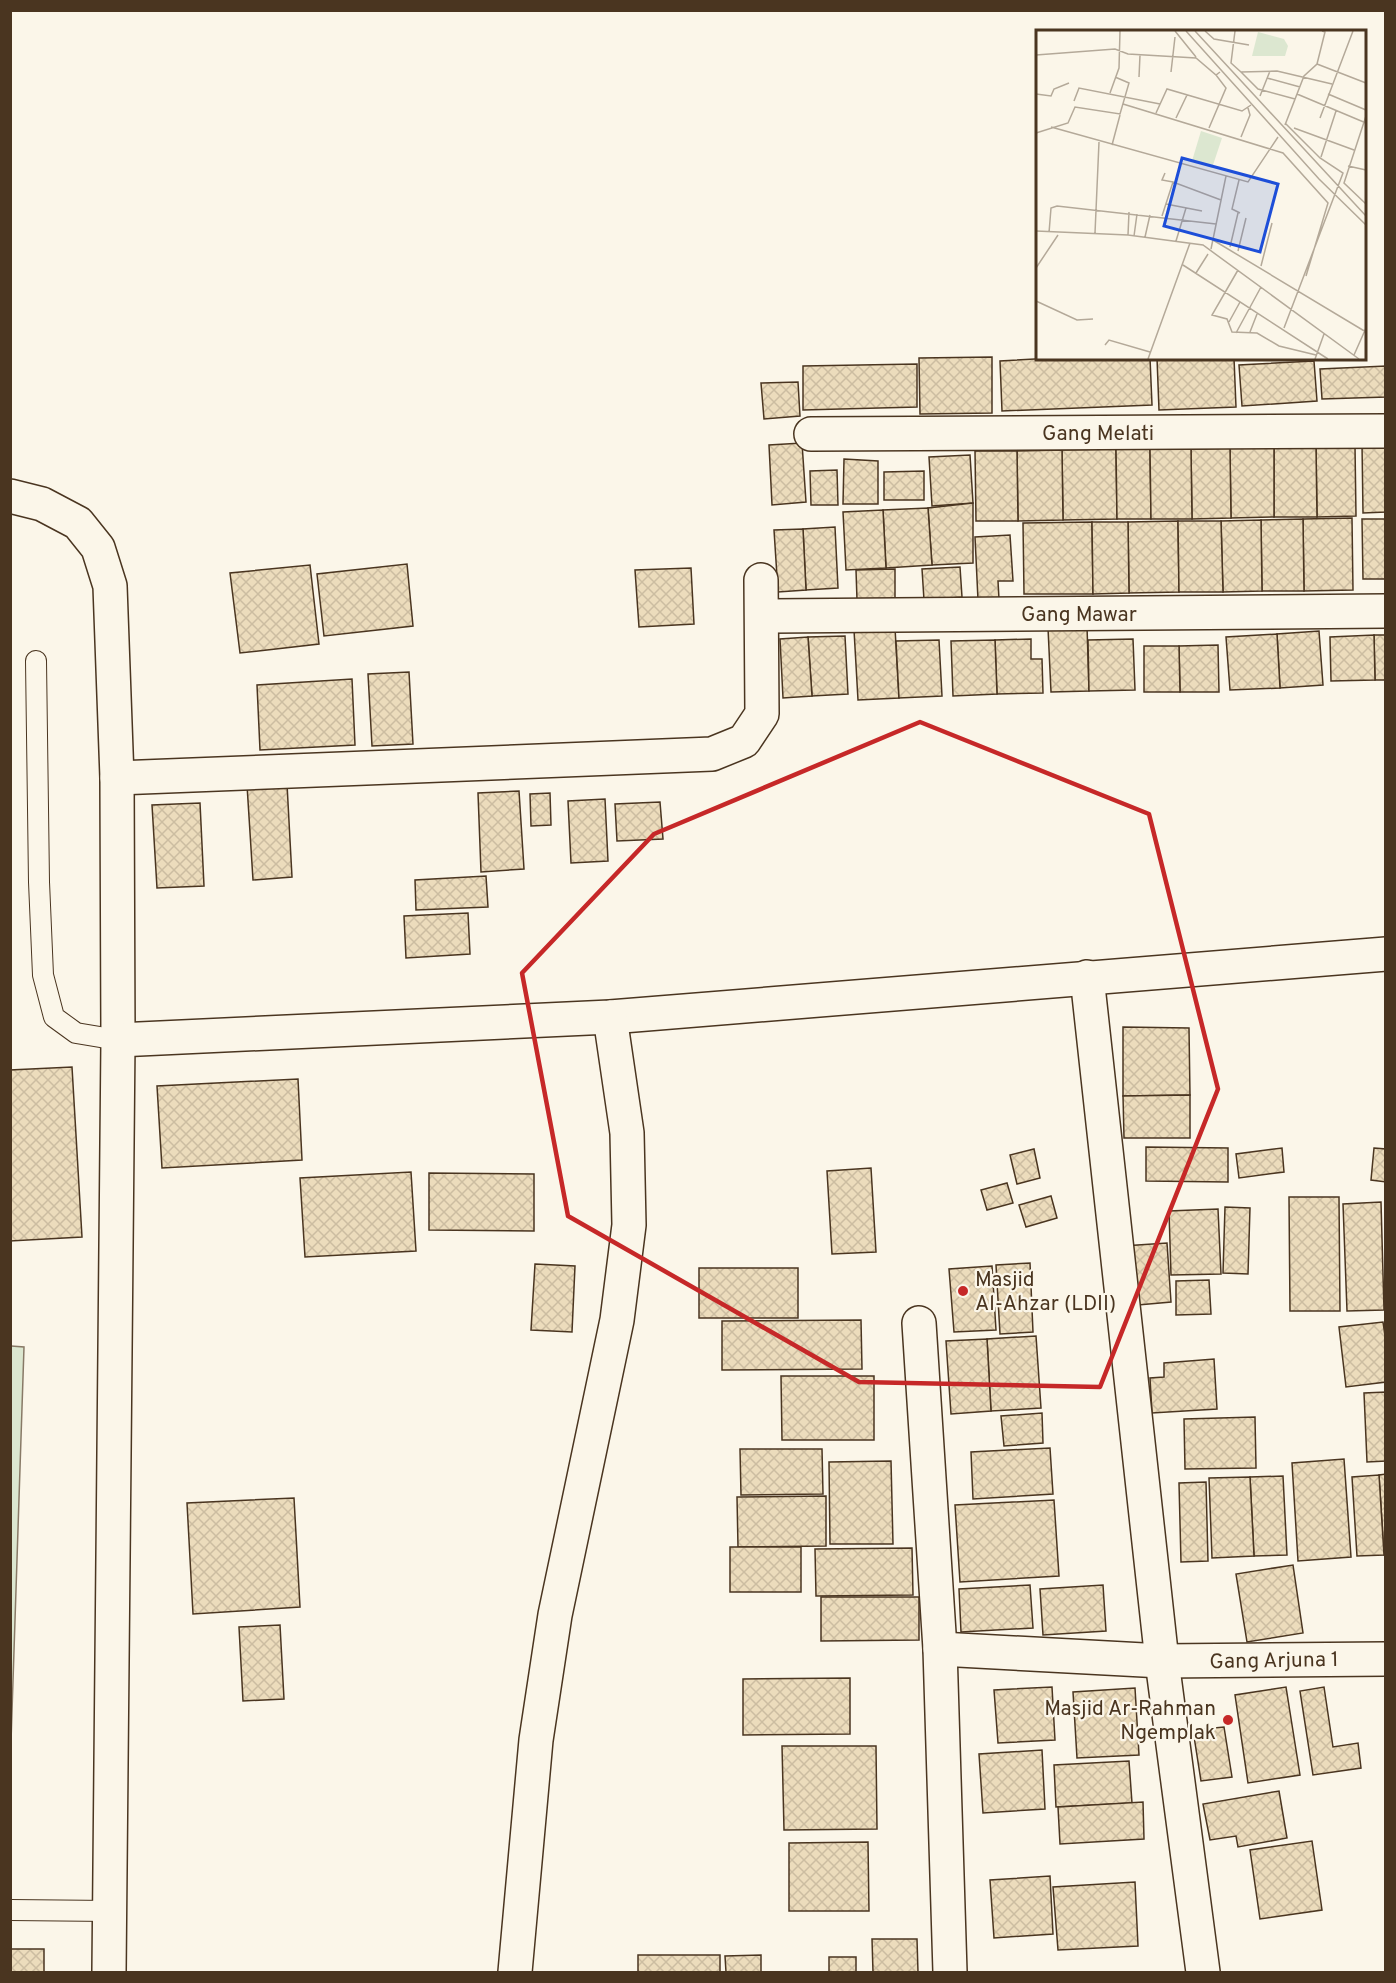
<svg xmlns="http://www.w3.org/2000/svg" width="1396" height="1983" font-family="Overpass,sans-serif">
  <style>
    .pitch { fill: #dce7d0; stroke: #887966; stroke-width: 1.5 }
    .building { fill: url(#building-cross-hatch); stroke: #4a3520; stroke-width: 1.5 }
    .lines { fill: none; stroke-linecap: round; stroke-linejoin: round }
    .service-casing { stroke: #4a3520; stroke-width: 22 }
    .minor-casing { stroke: #4a3520; stroke-width: 36 }
    .service { stroke: #fbf6e9; stroke-width: 20 }
    .minor { stroke: #fbf6e9; stroke-width: 33 }
    .marked { fill: none; stroke: #c62828; stroke-width: 4.5; stroke-linejoin: round }
    .poi-dot { fill: #c62828; stroke: #fbf6e9; stroke-width: 2 }
    .labels { text-anchor: middle; stroke-width: 4.5; stroke-linejoin: round; paint-order: stroke }
    .street-label { font-size: 21px; fill: #4a3520; stroke: #fbf6e9 }
    .poi-label { font-size: 21px; fill: #4a3520; stroke: #fbf6e9; text-anchor: start }
    .inset-road { fill: none; stroke: #b4a999; stroke-width: 1.5 }
    .view { fill: #1d4ed8; fill-opacity: 0.15; stroke: #1d4ed8; stroke-width: 3 }
    .inset-edge { fill: none; stroke: #4a3520; stroke-width: 3 }
  </style>
  <defs>
    <pattern id="building-cross-hatch" width="8" height="8" patternUnits="userSpaceOnUse" patternTransform="scale(1.5)"><rect width="8" height="8" fill="#ecdcbc"/><path d="M0 0l8 8M0 8l8-8" fill="none" stroke="#ccbda1"/></pattern>
  </defs>
  <rect width="100%" height="100%" fill="#fbf6e9"/>
  <path class="pitch" d="M11,1346L24,1347L11,1742L10,1346Z"/>
  <g class="building">
    <path d="M992,357V413L920,414L919,358Z"/>
    <path d="M1054,358H1150L1152,405L1002,411L1000,361Z"/>
    <path d="M1157,358H1234L1236,407L1159,410Z"/>
    <path d="M1314,361L1317,401L1242,406L1239,365Z"/>
    <path d="M917,364V407L803,410V366Z"/>
    <path d="M1386,366V397L1322,399L1320,369Z"/>
    <path d="M798,382L800,416L764,419L761,383Z"/>
    <path d="M802,443L806,502L772,505L769,445Z"/>
    <path d="M1362,444H1386V512L1363,513Z"/>
    <path d="M1316,446H1355L1356,516L1317,517Z"/>
    <path d="M1316,446L1317,517H1274V447Z"/>
    <path d="M1274,447V517L1231,518L1230,448Z"/>
    <path d="M1230,448L1231,518L1192,519L1191,449Z"/>
    <path d="M1116,449L1117,519L1063,520L1062,450Z"/>
    <path d="M1116,449H1150L1151,519H1117Z"/>
    <path d="M1150,449H1191L1192,519H1151Z"/>
    <path d="M1062,450L1063,520L1018,521L1017,451Z"/>
    <path d="M975,451H1017L1018,521H976Z"/>
    <path d="M970,455L973,503L932,506L929,457Z"/>
    <path d="M844,459L878,461V504H843Z"/>
    <path d="M837,470L838,505H811L810,471Z"/>
    <path d="M924,471V500H884V472Z"/>
    <path d="M973,503V563L932,565L928,508Z"/>
    <path d="M928,508L932,565L886,568L883,510Z"/>
    <path d="M883,510L886,568L846,570L843,512Z"/>
    <path d="M1352,518L1353,590L1304,591L1303,519Z"/>
    <path d="M1303,519L1304,591H1262L1261,520Z"/>
    <path d="M1362,519H1386V579H1363Z"/>
    <path d="M1261,520L1262,591L1223,592L1221,521Z"/>
    <path d="M1178,521L1179,592L1129,593L1128,522Z"/>
    <path d="M1178,521H1221L1223,592H1179Z"/>
    <path d="M1092,522L1093,594H1024L1023,523Z"/>
    <path d="M1092,522H1128L1129,593L1093,594Z"/>
    <path d="M835,527L838,588L806,590L803,529Z"/>
    <path d="M803,529L806,590L778,592L774,530Z"/>
    <path d="M1010,535L1013,581H998L999,599L978,600L975,537Z"/>
    <path d="M407,564L413,626L324,636L317,574Z"/>
    <path d="M310,565L319,644L240,653L230,573Z"/>
    <path d="M960,567L962,597L924,600L922,569Z"/>
    <path d="M691,568L694,624L639,627L635,570Z"/>
    <path d="M895,569V600H857L856,570Z"/>
    <path d="M1087,626L1089,691L1051,692L1048,628Z"/>
    <path d="M895,628L899,698L858,700L854,630Z"/>
    <path d="M1319,631L1323,685L1280,688L1277,634Z"/>
    <path d="M1277,634L1280,688L1230,690L1226,637Z"/>
    <path d="M1374,635H1386V680H1375Z"/>
    <path d="M1374,635L1375,680L1331,681L1330,637Z"/>
    <path d="M845,636L848,694L812,696L808,637Z"/>
    <path d="M808,637L812,696L783,698L780,639Z"/>
    <path d="M1031,639V659H1042L1043,693L997,694L995,640Z"/>
    <path d="M1133,639L1135,690L1089,691L1088,640Z"/>
    <path d="M939,640L942,696L899,698L896,641Z"/>
    <path d="M995,640L997,694L953,696L951,641Z"/>
    <path d="M1218,645L1219,692H1180L1179,646Z"/>
    <path d="M1144,646H1179L1180,692H1144Z"/>
    <path d="M409,672L413,744L372,746L368,674Z"/>
    <path d="M352,679L355,745L260,750L257,685Z"/>
    <path d="M287,784L292,877L253,880L247,785Z"/>
    <path d="M519,791L524,869L481,872L478,793Z"/>
    <path d="M550,793L551,825L531,826L530,794Z"/>
    <path d="M605,799L608,861L571,863L568,801Z"/>
    <path d="M660,802L663,839L617,841L615,804Z"/>
    <path d="M200,803L204,886L157,888L152,805Z"/>
    <path d="M486,876L488,907L416,910L415,880Z"/>
    <path d="M468,913L470,954L406,958L404,916Z"/>
    <path d="M1123,1027L1189,1028L1190,1095L1123,1096Z"/>
    <path d="M72,1067L82,1237L10,1241V1070Z"/>
    <path d="M298,1079L302,1160L162,1168L157,1086Z"/>
    <path d="M1190,1095V1138H1124L1123,1096Z"/>
    <path d="M1146,1147L1228,1148V1182L1146,1181Z"/>
    <path d="M1282,1148L1284,1172L1239,1178L1236,1154Z"/>
    <path d="M1374,1148L1386,1149V1182L1371,1180Z"/>
    <path d="M1034,1149L1040,1178L1017,1184L1010,1155Z"/>
    <path d="M871,1168L876,1252L832,1254L827,1171Z"/>
    <path d="M411,1172L416,1251L305,1257L300,1178Z"/>
    <path d="M429,1173L534,1174V1231L429,1230Z"/>
    <path d="M1007,1183L1013,1203L987,1210L981,1190Z"/>
    <path d="M1051,1196L1057,1218L1026,1227L1019,1205Z"/>
    <path d="M1289,1197H1339L1340,1311H1290Z"/>
    <path d="M1381,1202L1384,1310L1347,1311L1343,1204Z"/>
    <path d="M1225,1207L1250,1208L1248,1274L1223,1273Z"/>
    <path d="M1218,1209L1221,1274L1171,1275L1169,1211Z"/>
    <path d="M1167,1243L1171,1302L1127,1306L1123,1246Z"/>
    <path d="M1030,1263L1033,1332L1000,1334L996,1265Z"/>
    <path d="M535,1264L575,1266L572,1332L531,1330Z"/>
    <path d="M992,1266L996,1330L954,1332L949,1269Z"/>
    <rect x="699" y="1268" width="99" height="50"/>
    <path d="M1209,1280L1211,1314L1176,1315V1281Z"/>
    <path d="M861,1320L862,1369L722,1370V1321Z"/>
    <path d="M1383,1322L1386,1343V1382L1346,1387L1339,1327Z"/>
    <path d="M1036,1336L1041,1408L991,1411L987,1339Z"/>
    <path d="M987,1339L991,1411L951,1414L946,1341Z"/>
    <path d="M1214,1359L1217,1409L1152,1413L1150,1378L1164,1377V1363Z"/>
    <path d="M781,1376H874V1440H782Z"/>
    <path d="M1386,1392V1461L1367,1462L1364,1393Z"/>
    <path d="M1042,1413L1043,1443L1004,1446L1001,1416Z"/>
    <path d="M1255,1417L1256,1468L1185,1469L1184,1419Z"/>
    <path d="M1050,1448L1053,1494L973,1499L971,1452Z"/>
    <path d="M740,1449H822L823,1494L741,1495Z"/>
    <path d="M1344,1459L1351,1557L1298,1561L1292,1463Z"/>
    <path d="M891,1461L893,1544H830L829,1462Z"/>
    <path d="M1386,1474V1555H1384L1379,1475Z"/>
    <path d="M1379,1475L1384,1555L1357,1556L1352,1477Z"/>
    <path d="M1283,1476L1287,1555L1254,1556L1250,1477Z"/>
    <path d="M1250,1477L1254,1556L1212,1558L1209,1478Z"/>
    <path d="M1206,1482L1208,1561L1181,1562L1179,1483Z"/>
    <path d="M826,1496V1546L738,1547L737,1497Z"/>
    <path d="M294,1498L300,1607L193,1614L187,1503Z"/>
    <path d="M1054,1500L1059,1576L960,1582L955,1505Z"/>
    <rect x="730" y="1547" width="71" height="45"/>
    <path d="M912,1548L913,1595L816,1596L815,1549Z"/>
    <path d="M1293,1565L1303,1633L1247,1642L1236,1574Z"/>
    <path d="M1030,1585L1033,1628L961,1632L959,1589Z"/>
    <path d="M1103,1585L1106,1631L1043,1635L1040,1589Z"/>
    <path d="M821,1597H919V1640L821,1641Z"/>
    <path d="M280,1625L284,1699L243,1701L239,1627Z"/>
    <path d="M850,1678V1734L743,1735V1679Z"/>
    <path d="M1052,1687L1055,1740L998,1743L994,1690Z"/>
    <path d="M1286,1687L1300,1775L1248,1783L1235,1695Z"/>
    <path d="M1324,1687L1333,1747L1358,1743L1361,1768L1313,1775L1300,1691Z"/>
    <path d="M1135,1688L1139,1755L1077,1758L1073,1692Z"/>
    <path d="M1224,1727L1232,1777L1201,1781L1193,1730Z"/>
    <path d="M782,1746H876L877,1829L784,1830Z"/>
    <path d="M1042,1750L1045,1809L983,1813L979,1754Z"/>
    <path d="M1129,1761L1132,1803L1056,1807L1054,1765Z"/>
    <path d="M1279,1791L1287,1838L1238,1847L1236,1836L1210,1840L1203,1804Z"/>
    <path d="M1143,1802L1144,1839L1060,1844L1058,1807Z"/>
    <path d="M1312,1841L1322,1910L1260,1919L1250,1850Z"/>
    <path d="M868,1842L869,1911H789V1843Z"/>
    <path d="M1050,1876L1053,1934L994,1938L990,1880Z"/>
    <path d="M1135,1882L1138,1946L1058,1950L1053,1887Z"/>
    <path d="M872,1939H917L918,1972H873Z"/>
    <rect x="10" y="1949" width="34" height="23"/>
    <rect x="638" y="1955" width="82" height="17"/>
    <path d="M761,1955V1972H726L725,1956Z"/>
    <rect x="829" y="1957" width="27" height="15"/>
  </g>
  <g class="lines">
    <defs>
      <g id="service">
        <path d="M36,661L39,882L43,975L54,1017L76,1033L118,1040"/>
        <path d="M10,1910L110,1911"/>
      </g>
      <g id="minor">
        <path d="M811,434L1386,431"/>
        <path d="M10,496L42,504L78,523L98,548L110,586L117,778L118,1040L109,1972"/>
        <path d="M772,616L1386,611"/>
        <path d="M117,778L712,754L744,741L762,714L761,580"/>
        <path d="M1087,977L1162,1661L1203,1972"/>
        <path d="M118,1040L610,1017L1386,954"/>
        <path d="M919,1323L940,1649L950,1972"/>
        <path d="M940,1649L1162,1661L1386,1659"/>
        <path d="M515,1972L536,1740L555,1615L617,1320L629,1225L627,1133L610,1017"/>
      </g>
    </defs>
    <use href="#service" class="service-casing"/>
    <use href="#minor" class="minor-casing"/>
    <use href="#service" class="service"/>
    <use href="#minor" class="minor"/>
  </g>
  <path class="marked" d="M920,722L1149,814L1218,1089L1100,1387L859,1382L568,1216L522,973L654,834Z"/>
  <g class="poi-dot">
    <circle cx="963" cy="1291" r="6"/>
    <circle cx="1228" cy="1720" r="6"/>
  </g>
  <g class="labels">
    <g class="street-label">
      <text x="1098" y="440">Gang Melati</text>
      <text x="1079" y="621">Gang Mawar</text>
      <text transform="translate(1274 1660) rotate(-1)" y="7">Gang Arjuna 1</text>
    </g>
    <g class="poi-label">
      <text x="975" y="1286">Masjid<tspan x="975" dy="24">Al-Ahzar (LDII)</tspan></text>
      <text x="1216" y="1715" text-anchor="end">Masjid Ar-Rahman<tspan x="1216" dy="24">Ngemplak</tspan></text>
    </g>
  </g>
  <g transform="translate(1036 30)">
    <rect width="330" height="330" fill="#fbf6e9"/>
    <path d="M222,2L248,9L252,16L249,26H216Z" fill="#dce7d0"/>
    <path d="M165,101L186,108L176,138L156,131Z" fill="#dce7d0"/>
    <path class="inset-road" d="M139,1L160,27M150,1L283,149L330,195M159,1L330,186M169,1L178,9L213,15M199,1L195,33L205,42L241,41L296,54M0,25L79,19L92,24L160,28L180,45L184,42M281,34L330,53M135,42L139,7M205,42L222,59L259,69M103,47L104,25M231,48L264,57M74,63L83,38L84,1M0,64L15,66L18,59L33,53M261,64L330,93M292,64L330,80M224,66L234,41M38,71L43,58L124,74M87,74L247,123L292,173L270,246M120,83L131,59L206,81L215,75M330,86L308,153L330,174M140,88L151,65M284,88L317,1M249,95L268,46L281,34L289,2L286,1M15,97L212,152L242,107M173,98L190,58L180,45M258,98L318,120M0,103L32,93L39,77L84,84L93,53L79,47M205,107L214,85L212,78M76,115L84,85M285,127L300,81M312,136L330,140M129,143L126,150L137,152M203,150L196,179L204,183M130,174L166,181M126,186L137,152L185,170M0,201L92,205L167,215L323,329M13,203L15,178L21,176L180,194M59,203L63,112M92,205L93,182M98,206L101,184M109,207L114,185M177,210L330,302M140,211L150,178M194,217L202,183M175,219L190,146M202,221L210,188M147,235L292,329M225,236L236,193M0,238L22,205M202,240L176,285L191,289L196,302L221,303L243,316L280,325M160,243L172,224M0,271L41,290L57,289M193,292L204,272M248,298L307,143L284,128L249,93M214,302L221,284M200,303L225,257M69,315L73,310L114,322M318,325L330,298M112,329L154,213M279,329L288,304"/>
    <path class="view" d="M146,128L242,154L224,222L128,196Z"/>
    <rect width="330" height="330" class="inset-edge"/>
  </g>
  <rect width="1396" height="1983" fill="none" stroke="#4a3520" stroke-width="24"/>
</svg>
